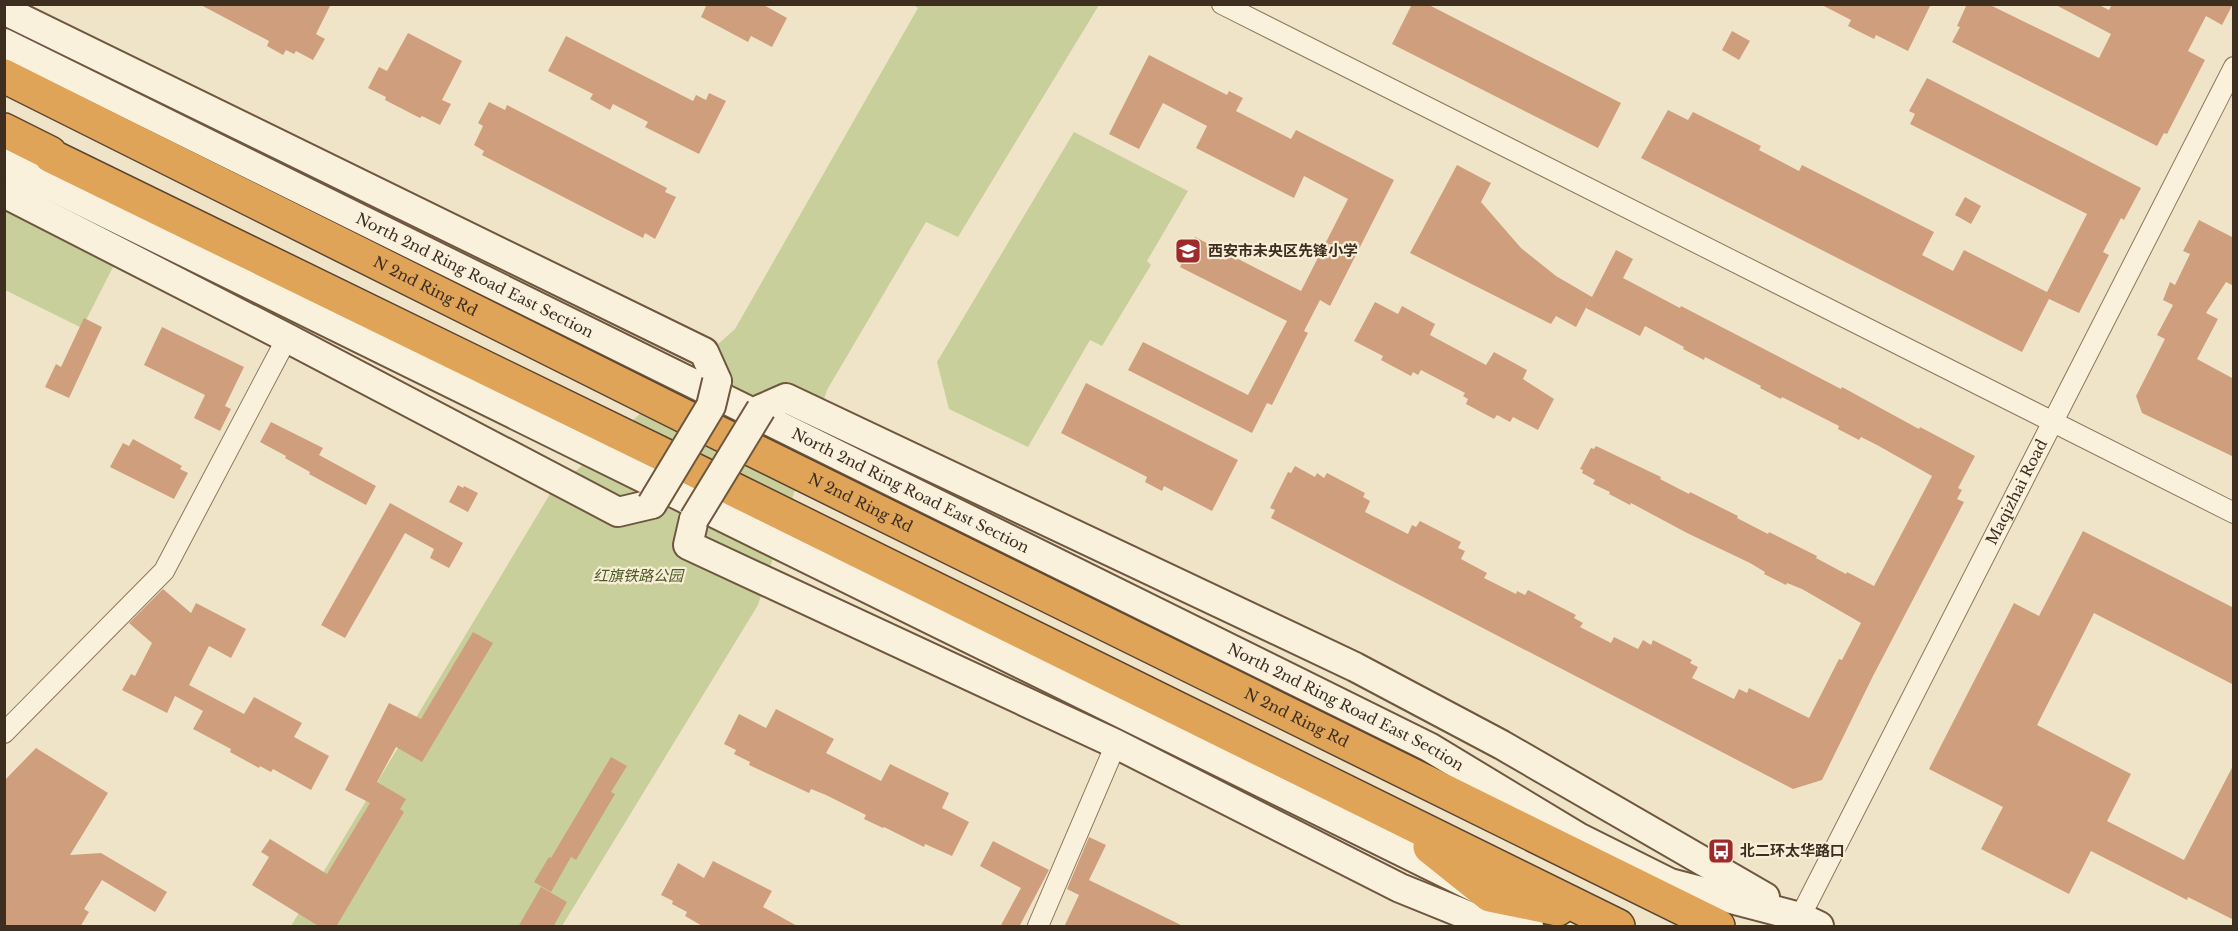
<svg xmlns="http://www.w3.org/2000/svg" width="2238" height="931" font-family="'Libre Baskerville','Noto Sans SC',serif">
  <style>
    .green { fill: #c9cf9b }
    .building { fill: #cf9f7d }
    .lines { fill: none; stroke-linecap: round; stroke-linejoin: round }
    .street-casing { stroke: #8d765c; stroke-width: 22 }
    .secondary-casing { stroke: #6f573f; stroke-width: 32 }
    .highway-casing { stroke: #5b4430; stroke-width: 36 }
    .street { stroke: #faf1dc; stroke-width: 20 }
    .secondary { stroke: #faf1dc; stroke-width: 28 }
    .highway { stroke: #e0a458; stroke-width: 33 }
    .secondary-bridge-casing { stroke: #6f573f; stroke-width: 32; stroke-linecap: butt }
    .secondary-bridge { stroke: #faf1dc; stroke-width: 28 }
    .labels { text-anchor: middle; stroke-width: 4.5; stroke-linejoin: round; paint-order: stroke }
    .poi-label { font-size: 15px; font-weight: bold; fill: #3d2e20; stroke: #f7eed8; text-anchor: start }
    .street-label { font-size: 15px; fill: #3d2e20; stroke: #f7eed8 }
    .park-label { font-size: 15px; font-style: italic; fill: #4d5a26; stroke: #f7eed8 }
  </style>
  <rect width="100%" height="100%" fill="#f0e4c8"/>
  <g class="green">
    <path d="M913,5H1099L958,237L926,222L827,390L758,605L562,926H291L550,494L735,329L918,8Z"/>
    <path d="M1074,132L1188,191L1147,261L1151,265L1102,346L1090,340L1028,447L949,409L937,362Z"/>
    <path d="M4,210L114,265L82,328L5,290Z"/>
  </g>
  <g class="building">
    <path d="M199,4H331L316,34L325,39L313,60L296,51L294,54L286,50L283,55L267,46L269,41Z"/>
    <path d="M707,4H762L787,18L772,47L751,36L748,42L701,17Z"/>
    <path d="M1412,4H1427L1621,103L1598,148L1392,44Z"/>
    <path d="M1820,4H1931L1908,51L1876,35L1874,39L1848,26L1851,20Z"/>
    <path d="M1967,4H1988L2099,58L2111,34L2054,4H2097L2109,10L2112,4H2233L2222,25L2206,16L2188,51L2205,60L2167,134L2164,133L2157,146L1952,42L1960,27L1957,26Z"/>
    <path d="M1732,31L1750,41L1739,60L1722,50Z"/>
    <path d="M408,33L462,61L442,100L451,104L440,125L422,116L420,118L385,100L386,97L368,88L379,67L387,71Z"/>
    <path d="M566,36L693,101L696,95L706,100L709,93L726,101L699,154L645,127L648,122L613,104L610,110L590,99L593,94L548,71Z"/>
    <path d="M1149,55L1227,95L1229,91L1243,98L1236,111L1291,139L1296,130L1394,180L1330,306L1320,300L1304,331L1308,333L1272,405L1267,403L1252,433L1128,370L1143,342L1248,395L1287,321L1180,267L1195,237L1301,291L1348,199L1304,176L1294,198L1196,148L1207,126L1163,103L1139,149L1109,134Z"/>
    <path d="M1927,78L2141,188L2124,220L2121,218L2103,252L2109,255L2079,313L2049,299L2022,352L1641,158L1668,110L1688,120L1693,112L1761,146L1759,150L1799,171L1802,165L1934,232L1922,255L1953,271L1964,250L2047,292L2087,214L1910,124L1915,114L1909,111Z"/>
    <path d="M489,102L505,110L507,105L667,188L665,192L676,197L655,239L645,233L643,238L482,155L484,151L474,145L483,126L478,123Z"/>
    <path d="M1457,165L1491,183L1481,202L1521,248L1556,276L1592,297L1616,250L1633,259L1623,278L1680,308L1681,306L1841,389L1842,387L1919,429L1920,427L1975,456L1958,488L1962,490L1957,499L1964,502L1873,676L1822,780L1793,789L1271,518L1275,510L1270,508L1288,472L1291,473L1295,466L1315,477L1317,473L1324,478L1327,473L1365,493L1363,497L1370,501L1365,512L1408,534L1412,525L1416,527L1420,521L1461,542L1458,548L1465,551L1461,559L1487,573L1484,578L1516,594L1517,591L1525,595L1528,590L1576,615L1574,618L1583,623L1580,627L1611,643L1614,637L1638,649L1643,640L1651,645L1653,640L1692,660L1690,663L1698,667L1692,678L1734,699L1739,689L1747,693L1749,688L1809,718L1839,659L1842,660L1861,623L1802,589L1787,583L1786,585L1764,574L1765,572L1750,563L1687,533L1631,503L1630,505L1609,494L1610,492L1593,484L1595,480L1582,473L1583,470L1580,469L1591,448L1594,449L1596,446L1661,477L1660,479L1689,494L1690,492L1738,516L1737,518L1768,534L1769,532L1817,556L1816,558L1846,574L1847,572L1874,586L1932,476L1877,445L1861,437L1859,440L1838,429L1839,426L1782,397L1781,399L1760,388L1761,386L1705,357L1704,360L1683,349L1684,347L1645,326L1640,336L1586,308L1591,298L1576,327L1556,316L1551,324L1410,253Z"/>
    <path d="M1965,197L1981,206L1971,224L1955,215Z"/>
    <path d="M2199,220L2234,238V286L2226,282L2206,313L2218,319L2197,359L2234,379V457L2142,413L2136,396L2165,339L2157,335L2173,305L2163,300L2170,282L2175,285L2190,254L2183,251Z"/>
    <path d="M1375,302L1398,314L1402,306L1435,324L1430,335L1486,365L1494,352L1527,370L1523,379L1554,399L1538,430L1513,417L1510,422L1497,415L1494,419L1466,404L1468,399L1463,396L1465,393L1421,370L1418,375L1413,372L1411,376L1381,360L1383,356L1354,341Z"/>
    <path d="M84,318L102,327L69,398L45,387L56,364L61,367Z"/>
    <path d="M162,327L244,367L225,406L231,409L220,431L194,418L205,395L144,365Z"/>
    <path d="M1086,383L1238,460L1212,511L1164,486L1162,491L1145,482L1147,477L1061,433Z"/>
    <path d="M271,422L323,448L319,455L376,486L366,505L309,474L310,472L285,458L286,456L260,442Z"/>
    <path d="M133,439L182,466L180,469L188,473L174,499L110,467L123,443L129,446Z"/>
    <path d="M458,485L463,488L464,486L478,493L468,512L449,502Z"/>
    <path d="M390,503L463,543L449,568L430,558L434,549L405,533L345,638L321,625Z"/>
    <path d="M2083,531L2234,608V685L2094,613L2037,725L2131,774L2107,821L2184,860L2234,764V920L2188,897L2187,900L2091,851L2069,894L1981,849L2003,807L1929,769L2014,603L2039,616Z"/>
    <path d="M163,589L191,613L196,603L246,629L231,658L209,646L189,685L244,714L254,697L302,723L294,737L329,756L311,790L273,769L271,772L260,766L259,768L230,752L231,749L193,729L203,711L175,696L167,713L122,690L131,674L135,676L152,643L129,623Z"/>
    <path d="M473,632L493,643L422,762L396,747L377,782L406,799L400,809L404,812L336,927H320L252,885L269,857L261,852L270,839L327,874L370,803L345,790L389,703L421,719Z"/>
    <path d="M776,709L834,739L826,753L881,781L890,764L949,793L942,808L969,822L952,856L925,844L924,847L884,827L883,828L864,819L866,815L826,795L811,789L809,793L749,765L750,762L734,754L736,750L724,744L739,714L766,728Z"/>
    <path d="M36,748L108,793L70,855L101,853L167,892L155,912L102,880L84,909L89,912L80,927H4V781Z"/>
    <path d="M611,757L627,766L611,792L615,794L576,860L571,857L551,892L534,882L549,857L551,858Z"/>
    <path d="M1089,837L1106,845L1089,880L1185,927H1064L1079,895L1067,889Z"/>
    <path d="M993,841L1049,870L1019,927H1000L1021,888L980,866Z"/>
    <path d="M713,861L772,891L763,907L799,927H704L685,916L687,912L672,904L673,901L661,895L678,863L704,878Z"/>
    <path d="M541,887L567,902L553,927H518Z"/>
  </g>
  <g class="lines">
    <defs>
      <g id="street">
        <path d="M1222,4L2234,513"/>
        <path d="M4,733L164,571L287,338"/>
        <path id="s1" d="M1800,917L2234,67"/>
        <path d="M1038,926L1116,744"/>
      </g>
      <g id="secondary">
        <path d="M4,10L704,352L717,381"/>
        <path id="s2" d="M4,43L1429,747L1578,837L1670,883L1800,917L1819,926"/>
        <path d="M4,163L1490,895L1529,926"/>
        <path d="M4,193L287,338L618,512L652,504"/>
        <path d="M761,409L786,398L1355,667L1502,745L1765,897"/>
        <path d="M694,519L688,545L1116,744L1400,888L1494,926"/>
      </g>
      <g id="highway">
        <path id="s3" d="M4,76L682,415L1718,926"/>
        <path d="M4,130L50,153L51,156L666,456L1618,926"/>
        <path d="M1430,847L1490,895L1558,909"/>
      </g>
    </defs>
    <use href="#street" class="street-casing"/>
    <use href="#secondary" class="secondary-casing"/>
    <use href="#highway" class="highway-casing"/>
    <use href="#street" class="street"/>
    <use href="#secondary" class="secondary"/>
    <use href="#highway" class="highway"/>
    <defs>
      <g id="secondary-bridge">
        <path d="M652,504L711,406L717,381"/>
        <path d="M694,519L761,409"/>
      </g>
    </defs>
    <use href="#secondary-bridge" class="secondary-bridge-casing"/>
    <use href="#secondary-bridge" class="secondary-bridge"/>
  </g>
  <defs>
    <symbol id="school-square" viewBox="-11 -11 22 22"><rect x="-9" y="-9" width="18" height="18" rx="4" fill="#9e2a2b" stroke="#f7eed8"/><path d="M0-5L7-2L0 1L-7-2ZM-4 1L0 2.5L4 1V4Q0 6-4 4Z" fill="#fff"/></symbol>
    <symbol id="bus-square" viewBox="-11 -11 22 22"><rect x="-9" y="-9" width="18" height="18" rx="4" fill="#9e2a2b" stroke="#f7eed8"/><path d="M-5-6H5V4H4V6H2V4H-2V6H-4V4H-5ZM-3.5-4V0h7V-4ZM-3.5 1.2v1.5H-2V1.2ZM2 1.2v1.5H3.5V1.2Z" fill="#fff"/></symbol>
  </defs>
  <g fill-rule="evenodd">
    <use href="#school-square" x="1173" y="236" width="30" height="30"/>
    <use href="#bus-square" x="1706" y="836" width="30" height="30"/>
  </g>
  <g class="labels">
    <g class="poi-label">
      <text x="1208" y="256">西安市未央区先锋小学</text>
      <text x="1740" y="856">北二环太华路口</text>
    </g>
    <g class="street-label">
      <text dy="5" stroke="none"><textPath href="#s2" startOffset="525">North 2nd Ring Road East Section</textPath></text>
      <text dy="5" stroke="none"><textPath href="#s3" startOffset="471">N 2nd Ring Rd</textPath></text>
      <text dy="5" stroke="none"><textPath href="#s2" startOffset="1011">North 2nd Ring Road East Section</textPath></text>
      <text dy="5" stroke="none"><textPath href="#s1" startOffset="477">Maqizhai Road</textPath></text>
      <text dy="5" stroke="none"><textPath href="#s3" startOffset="957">N 2nd Ring Rd</textPath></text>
      <text dy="5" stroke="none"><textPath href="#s2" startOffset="1497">North 2nd Ring Road East Section</textPath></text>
      <text dy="5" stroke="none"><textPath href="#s3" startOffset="1443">N 2nd Ring Rd</textPath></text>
    </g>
    <g class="park-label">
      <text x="638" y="581">红旗铁路公园</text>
    </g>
  </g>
  <rect width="2238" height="931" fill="none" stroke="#3d2e20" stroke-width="12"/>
</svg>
